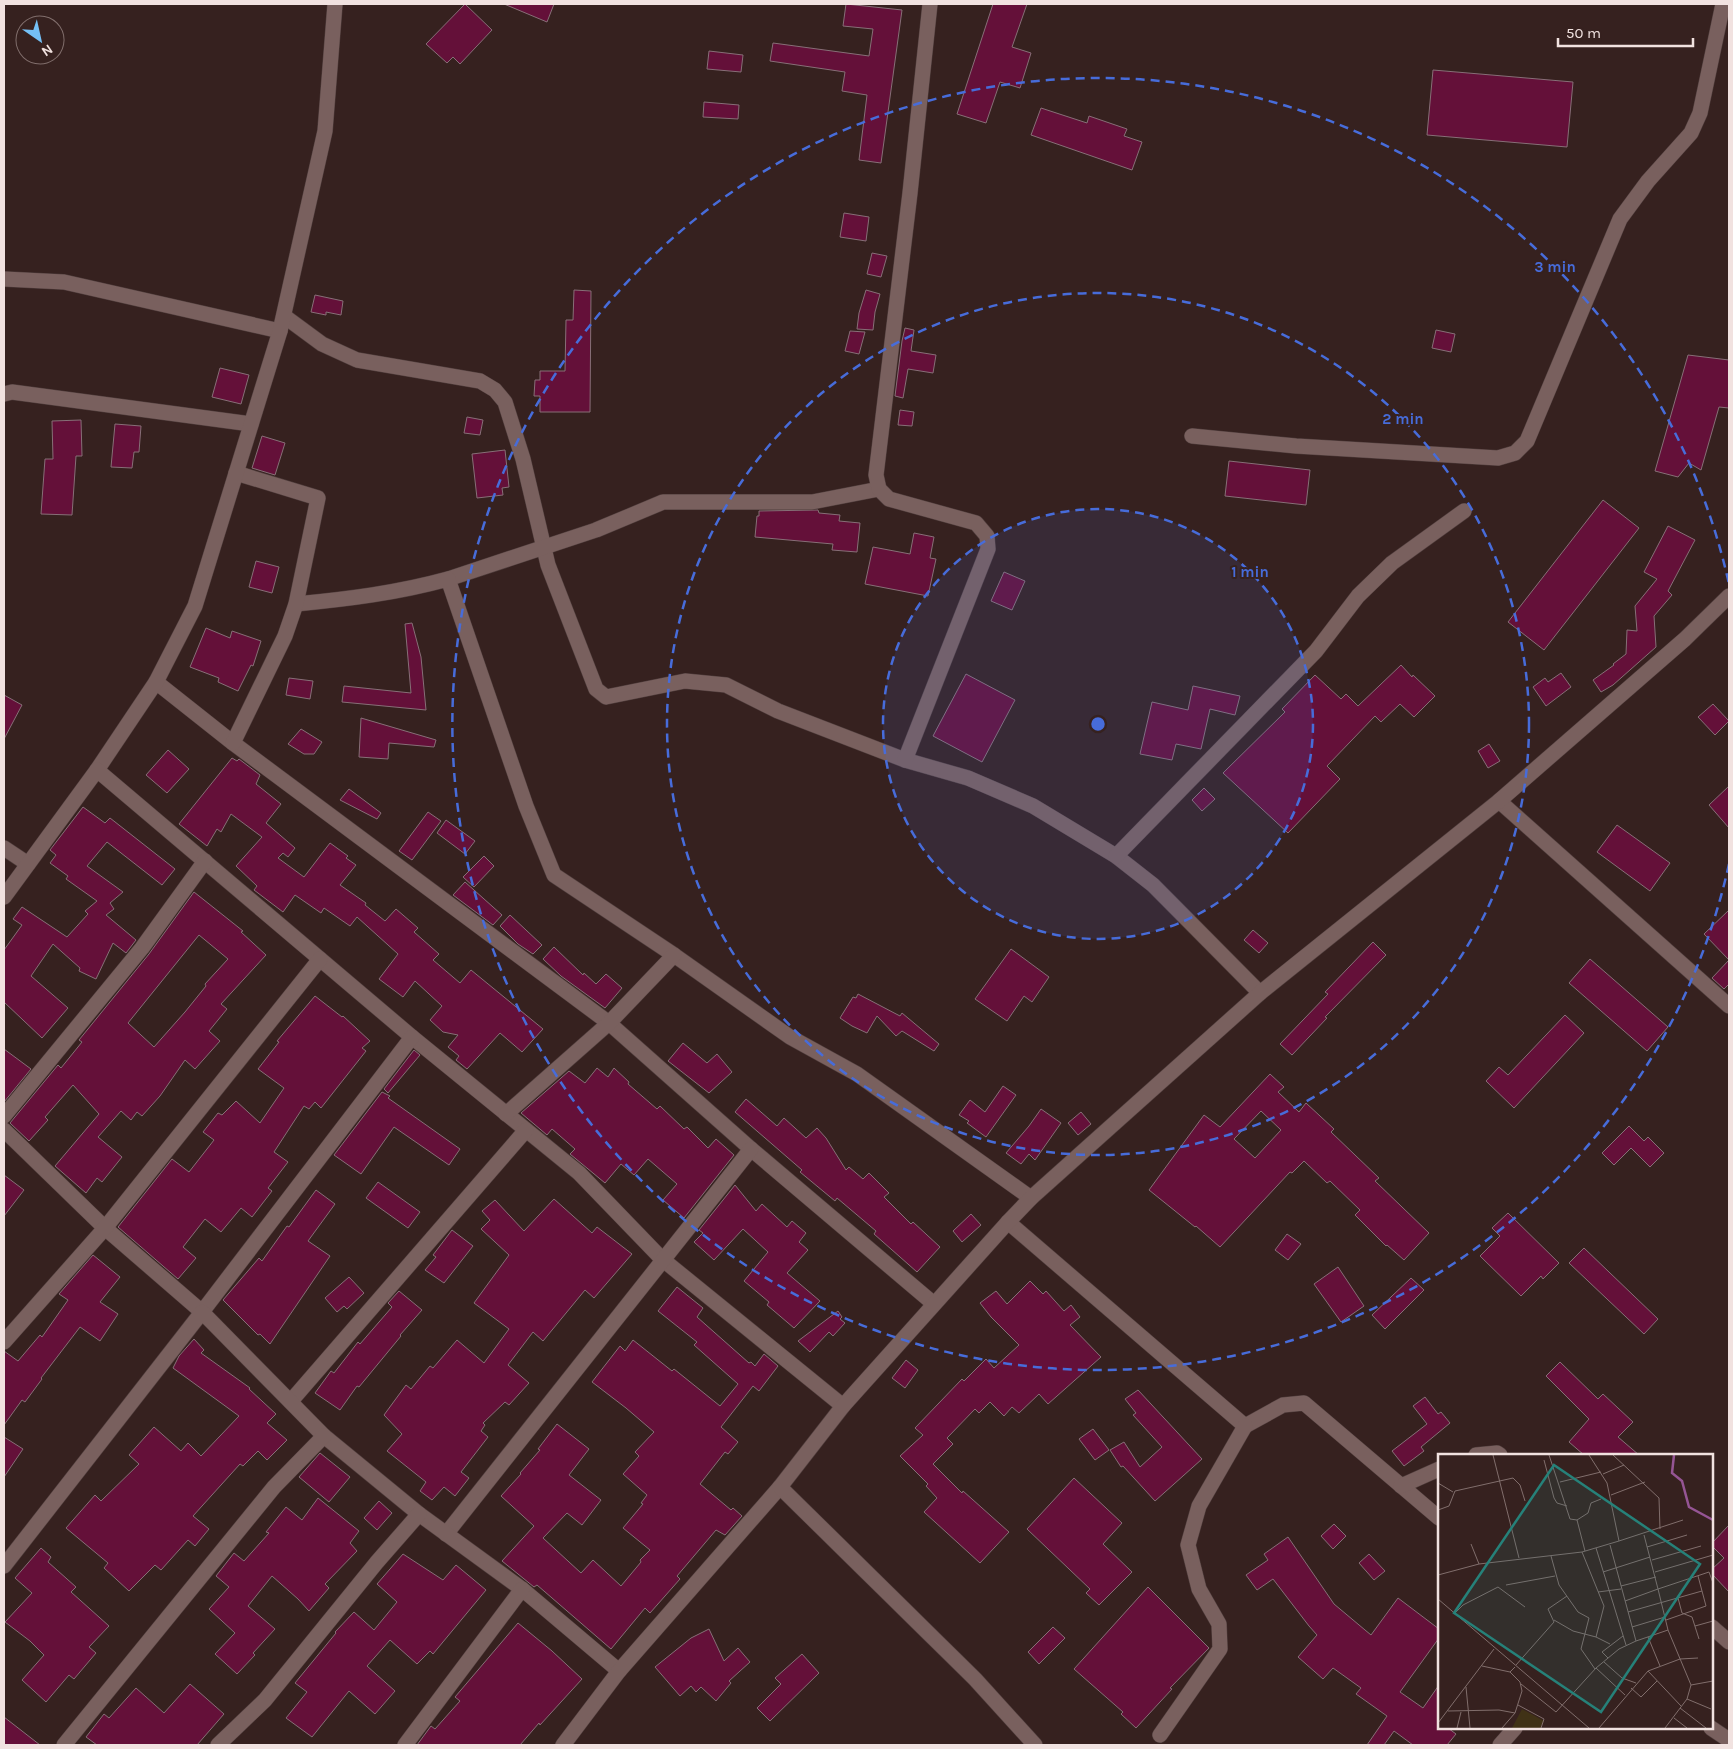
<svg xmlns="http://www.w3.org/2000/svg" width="1733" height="1749" font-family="Karla,sans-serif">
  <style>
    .building { fill: #641039; stroke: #876f77; fill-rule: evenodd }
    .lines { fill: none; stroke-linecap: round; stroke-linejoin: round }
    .minor-casing { stroke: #503e3d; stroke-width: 16 }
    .minor { stroke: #79605e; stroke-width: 15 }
    .ring { fill: none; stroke: #476cda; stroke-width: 2.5; stroke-dasharray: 9 6 }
    .inset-river { fill: none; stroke: #955594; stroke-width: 2.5 }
    .inset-road { fill: none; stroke: #816e6c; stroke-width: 1 }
    .view { fill: #268179; fill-opacity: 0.15; stroke: #268179; stroke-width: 2.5 }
    .inset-edge { fill: none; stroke: #f1e2e0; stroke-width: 2.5 }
    .centre { fill: #476cda; stroke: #36211f; stroke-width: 2.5 }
    .ring-label { font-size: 15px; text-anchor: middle; font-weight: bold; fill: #476cda; stroke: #36211f; stroke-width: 4; stroke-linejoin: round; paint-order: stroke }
  </style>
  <rect width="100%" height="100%" fill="#36211f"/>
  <g class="building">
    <path d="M465,4L492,30L460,64L453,57L447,63L426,44Z"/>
    <path d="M504,4H554L547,22Z"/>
    <path d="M846,4L902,10L881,163L859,160L867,95L842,91L845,72L770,61L773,43L869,56L873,29L843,26Z"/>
    <path d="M993,4H1027L1012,47L1031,53L1020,88L1000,82L986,123L957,114Z"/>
    <path d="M709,51L743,55L741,72L707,69Z"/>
    <path d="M1433,70L1573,82L1567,147L1427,135Z"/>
    <path d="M704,102L739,105L738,119L703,117Z"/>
    <path d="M1041,108L1087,123L1089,116L1127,129L1124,136L1142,142L1132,170L1031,135Z"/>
    <path d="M844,213L869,217L866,241L840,237Z"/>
    <path d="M872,253L887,256L881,277L867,274Z"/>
    <path d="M574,290L591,291L590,412H540V396H534L535,380H540V371H565L566,320H573Z"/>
    <path d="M866,290L880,294L875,312L873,330L857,329L859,313Z"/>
    <path d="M315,295L343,301L341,315L326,312V315L311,312Z"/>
    <path d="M905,328L914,330L911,351L936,355L933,373L908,369L903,398L895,396L902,341Z"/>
    <path d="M1436,330L1455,334L1451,352L1432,348Z"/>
    <path d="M850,331L865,332L859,354L845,351Z"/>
    <path d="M1688,355L1729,360V408L1719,407L1701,470L1689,463L1678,477L1655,471Z"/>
    <path d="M220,368L249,375L241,404L212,397Z"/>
    <path d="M900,410L914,412L912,426L898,425Z"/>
    <path d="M467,417L483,420L480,435L464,433Z"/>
    <path d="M81,420L82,456H76L72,515L41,514L45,459H53L52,421Z"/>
    <path d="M115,424L141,426L139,452H134L132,468L111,467Z"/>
    <path d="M262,436L285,443L275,475L252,468Z"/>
    <path d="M505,450L509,487L502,488L503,495L477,498L472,454Z"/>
    <path d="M1229,461L1310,470L1306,505L1225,496Z"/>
    <path d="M1603,500L1639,528L1544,650L1508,622Z"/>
    <path d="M818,510L819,513L840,515L839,521L860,523L857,552L832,550L833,544L755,537L757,516H759V511Z"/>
    <path d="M1668,526L1695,540L1668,591L1672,595L1654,616L1656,647L1613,685L1601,692L1593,680L1614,665L1613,664L1626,654L1627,630L1637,631L1635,606L1657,579L1644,572Z"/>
    <path d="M914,533L934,537L930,558L936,559L928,596L865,584L873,547L910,554Z"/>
    <path d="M256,561L279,567L272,593L249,587Z"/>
    <path d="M1004,572L1025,581L1012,610L991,601Z"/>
    <path d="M412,623L421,657L426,710L342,702L344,686L411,693L405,624Z"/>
    <path d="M206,628L230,638L232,631L261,641L253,666L251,665L238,691L218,682L219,678L190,667Z"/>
    <path d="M1401,665L1412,677L1413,675L1435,696L1414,717L1400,704L1381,722L1375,716L1327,766L1340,779L1288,833L1223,773L1285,712L1282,709L1315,675L1341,699L1346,694L1358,706Z"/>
    <path d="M1561,673L1571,687L1546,706L1533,687L1545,678L1548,682Z"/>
    <path d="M966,674L1015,700L982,762L933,736Z"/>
    <path d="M289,678L313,681L310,699L286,695Z"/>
    <path d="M1193,686L1240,696L1235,715L1210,709L1201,749L1176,744L1172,760L1140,754L1152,702L1188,710Z"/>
    <path d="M4,695L22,705L4,739Z"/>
    <path d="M1713,704L1729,721L1715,735L1698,717Z"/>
    <path d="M361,718L436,740L434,747L389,743L388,759L359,757Z"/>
    <path d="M301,729L322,742L314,754H304L288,744Z"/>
    <path d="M1489,744L1500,761L1488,768L1478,751Z"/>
    <path d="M168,750L189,769L167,793L146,775Z"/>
    <path d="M232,758L237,761L239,759L260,775L256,784L281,804L266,823L295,848L288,857L283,853L278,858L304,877L330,843L348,856L346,858L356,865L340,885L366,903L365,905L385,921L396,909L418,928L414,932L439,954L433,960L460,983L471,970L543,1029L522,1052L500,1033L467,1069L456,1060L459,1056L448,1047L458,1035L443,1032L430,1020L442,1006L415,981L403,997L379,979L398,954L357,917L350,926L324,908L321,913L295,895L283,912L254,890L257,886L236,866L262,837L231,814L221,832L217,829L207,846L179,824Z"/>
    <path d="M1729,786V828L1709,805Z"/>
    <path d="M1204,788L1215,799L1202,811L1192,800Z"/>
    <path d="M349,789L381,813L377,819L340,800Z"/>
    <path d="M83,807L105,823L110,818L175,869L162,885L107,842L87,866L123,892L110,903L114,909L106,915L136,940L126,953L113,943L96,979L79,971L80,968L53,944L31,976L68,1008L42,1038L4,1002V950L22,925L13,919L22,907L67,937L88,914L85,911L97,901L66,879L68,876L50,863L56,855L50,850Z"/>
    <path d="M428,812L441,821L412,860L399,851Z"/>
    <path d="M446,820L475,841L465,854L437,833Z"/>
    <path d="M1617,825L1670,863L1650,891L1597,852Z"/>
    <path d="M484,856L494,866L474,887L463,877Z"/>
    <path d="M465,882L502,915L493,925L453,895Z"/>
    <path d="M194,892L243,931L241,932L266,955L221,1004L227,1009L209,1031L220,1041L195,1069L185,1060L160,1096L142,1116L137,1112L131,1120L121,1111L98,1137L122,1157L102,1182L97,1178L86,1193L55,1166L99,1114L73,1085L45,1117L48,1120L29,1141L10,1123L58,1065L61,1068L82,1042L79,1040L149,954ZM199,935L228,959L205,984L206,986L185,1012L154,1047L128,1023Z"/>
    <path d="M1729,910V984L1724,989L1712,978L1729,960L1704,934Z"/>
    <path d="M510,915L542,945L533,954L518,944L500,926Z"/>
    <path d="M1253,930L1268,943L1259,953L1244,940Z"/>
    <path d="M1373,942L1386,955L1325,1017L1327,1018L1292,1055L1280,1044L1328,994L1325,992Z"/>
    <path d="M554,947L583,975L584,973L596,984L606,974L622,988L605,1008L561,976L543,959Z"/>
    <path d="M1011,949L1049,977L1032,1002L1024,996L1007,1021L975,999Z"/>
    <path d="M1590,959L1668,1027L1647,1051L1569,983Z"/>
    <path d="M858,994L900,1016L902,1013L939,1044L934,1051L902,1031L896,1036L877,1016L867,1033L852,1026L840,1018L853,997L856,998Z"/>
    <path d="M315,996L342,1017L343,1016L370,1041L362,1048L366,1051L321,1108L315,1102L309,1109L304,1106L274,1152L288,1162L268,1188L272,1191L252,1217L241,1208L221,1232L205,1219L183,1247L196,1258L178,1279L118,1227L172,1159L189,1172L214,1140L203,1132L218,1113L222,1115L236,1101L260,1123L284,1088L258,1069L279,1042L277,1041Z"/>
    <path d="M1565,1015L1584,1033L1514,1108L1486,1081L1499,1067L1508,1075Z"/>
    <path d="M683,1043L707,1063L717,1054L732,1072L709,1093L668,1061Z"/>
    <path d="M4,1049L31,1069L4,1102Z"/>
    <path d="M414,1050L420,1055L388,1093L384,1089Z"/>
    <path d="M597,1068L608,1077L614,1068L629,1082L628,1084L657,1109L660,1106L684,1129L687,1127L708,1148L716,1139L734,1155L684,1218L663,1200L677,1184L648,1159L634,1175L621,1164L605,1183L570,1154L575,1149L552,1129L547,1135L521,1113L569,1071L585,1083Z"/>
    <path d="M1270,1074L1284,1087L1278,1092L1299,1112L1306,1103L1334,1129L1331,1132L1379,1178L1375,1181L1429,1233L1404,1260L1387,1245L1386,1246L1355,1215L1360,1210L1330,1181L1327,1183L1304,1161L1292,1173L1290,1172L1220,1247L1196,1226L1195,1227L1149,1190L1204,1115L1220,1127ZM1261,1111L1281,1130L1255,1158L1234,1139Z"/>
    <path d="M1003,1086L1016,1095L986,1137L967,1123L969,1121L959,1115L970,1100L985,1112Z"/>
    <path d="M382,1092L390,1096L388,1098L460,1149L449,1165L394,1127L361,1174L334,1155Z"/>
    <path d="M746,1099L777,1126L784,1118L806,1138L817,1128L826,1138L846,1170L849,1167L863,1179L869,1173L889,1193L884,1197L911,1224L913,1222L940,1247L917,1272L874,1234L876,1231L837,1198L835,1201L800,1172L802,1170L735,1112Z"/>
    <path d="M1041,1109L1061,1123L1035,1160L1029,1154L1021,1164L1006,1153L1029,1126Z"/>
    <path d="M1081,1112L1091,1124L1078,1135L1068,1123Z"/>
    <path d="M1629,1126L1644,1141L1648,1137L1664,1153L1650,1167L1631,1148L1614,1165L1602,1153Z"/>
    <path d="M4,1175L24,1190L4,1216Z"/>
    <path d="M378,1182L420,1212L408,1228L366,1198Z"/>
    <path d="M735,1185L756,1211L762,1204L787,1227L792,1221L806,1233L799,1242L808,1250L787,1273L820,1301L794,1328L767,1305L769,1302L744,1281L768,1252L743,1229L714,1260L694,1242L703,1233L699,1230Z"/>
    <path d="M316,1190L335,1204L308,1241L330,1256L270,1344L260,1334L258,1335L223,1300L259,1258L262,1261L287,1226L289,1227Z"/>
    <path d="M554,1199L592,1233L597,1227L632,1254L594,1298L585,1290L543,1341L533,1332L508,1365L529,1383L509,1405L505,1402L483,1423L485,1425L481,1431L488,1437L461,1472L469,1478L455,1496L444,1487L432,1500L420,1491L426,1482L387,1451L402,1434L384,1415L406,1385L411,1389L430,1366L433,1368L457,1340L484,1363L509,1329L474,1303L509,1255L481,1229L490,1220L482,1211L495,1200L524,1231Z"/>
    <path d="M1508,1213L1559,1263L1543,1279L1541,1276L1521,1296L1480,1256L1500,1236L1492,1228Z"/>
    <path d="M971,1214L981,1225L962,1242L953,1231Z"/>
    <path d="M452,1230L473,1246L444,1283L425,1270L436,1257L433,1255Z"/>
    <path d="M1287,1234L1301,1244L1288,1260L1275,1250Z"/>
    <path d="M1584,1248L1658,1319L1644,1334L1569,1263Z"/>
    <path d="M93,1255L120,1277L100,1302L118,1314L100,1341L80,1327L41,1378L42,1379L25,1402L22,1400L4,1425V1351L18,1361L40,1335L42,1337L68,1300L59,1294Z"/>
    <path d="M1338,1267L1364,1306L1341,1322L1314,1284Z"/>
    <path d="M349,1277L364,1293L347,1309L344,1306L337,1312L325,1298Z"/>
    <path d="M1411,1278L1424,1290L1385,1329L1372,1315Z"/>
    <path d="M1030,1281L1043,1294L1046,1291L1064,1311L1071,1305L1080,1317L1070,1325L1101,1357L1048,1404L1039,1394L1019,1413L1012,1407L1004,1416L990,1402L979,1413L975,1409L947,1438L953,1444L933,1464L962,1493L963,1491L1009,1532L980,1563L924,1512L937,1498L926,1486L928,1484L900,1456L923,1435L915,1428L962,1379L964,1381L986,1359L994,1368L1019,1345L991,1317L980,1303L996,1291L1007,1304Z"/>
    <path d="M677,1287L703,1308L697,1317L749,1363L751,1362L755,1366L764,1354L778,1366L759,1391L753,1386L721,1427L738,1442L728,1454L725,1452L700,1484L731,1510L733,1508L742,1516L725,1535L716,1530L677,1576L680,1579L650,1613L645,1608L611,1649L537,1585L534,1587L502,1561L534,1526L501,1496L521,1474L520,1473L540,1450L538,1449L557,1424L589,1449L569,1475L601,1500L582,1525L567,1513L543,1538L581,1573L593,1560L621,1586L641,1562L640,1560L650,1550L623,1528L643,1504L641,1503L647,1495L623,1474L639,1456L635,1452L654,1432L626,1408L592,1382L620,1346L625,1351L633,1340L672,1371L674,1369L720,1406L738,1384L694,1345L697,1342L658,1311Z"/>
    <path d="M399,1291L422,1310L400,1335L401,1336L359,1387L357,1386L340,1410L315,1393L331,1371L334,1373L358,1342L360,1344L392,1307L388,1303Z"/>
    <path d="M838,1311L842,1317L840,1319L845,1323L833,1336L829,1332L810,1352L798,1341Z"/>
    <path d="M194,1339L204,1350L201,1353L250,1388L249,1389L276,1414L267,1423L287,1440L267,1460L258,1451L243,1466L240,1464L193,1516L209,1529L195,1546L188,1540L161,1570L155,1565L129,1591L104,1568L108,1563L66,1528L95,1495L101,1501L139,1464L129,1455L154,1427L181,1451L188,1443L201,1456L239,1416L173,1368L179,1356Z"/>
    <path d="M906,1360L918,1370L905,1388L892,1378Z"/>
    <path d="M1560,1362L1598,1399L1603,1394L1633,1422L1618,1437L1639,1455H1584L1569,1442L1589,1419L1546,1376Z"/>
    <path d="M1138,1390L1202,1459L1155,1501L1123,1466L1121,1467L1110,1450L1124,1442L1140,1467L1162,1447L1133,1415L1136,1413L1125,1399Z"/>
    <path d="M1425,1397L1438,1414L1441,1412L1450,1423L1421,1447L1424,1451L1404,1466L1392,1451L1427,1424L1413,1406Z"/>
    <path d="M1093,1429L1109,1450L1095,1460L1079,1439Z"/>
    <path d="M4,1437L23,1449L4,1477Z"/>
    <path d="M320,1453L350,1477L329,1502L299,1477Z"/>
    <path d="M1074,1478L1122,1523L1103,1544L1132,1572L1099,1605L1086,1593L1090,1589L1027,1529Z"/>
    <path d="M318,1498L359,1531L350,1543L357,1551L325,1584L329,1588L309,1611L298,1599L272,1576L248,1606L275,1629L253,1653L255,1655L237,1674L215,1654L235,1633L209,1609L229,1587L216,1576L234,1553L244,1561L269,1533L266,1532L286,1507L302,1520Z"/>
    <path d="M379,1501L392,1513L377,1530L364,1518Z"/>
    <path d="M1334,1524L1346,1536L1333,1549L1321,1536Z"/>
    <path d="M1729,1525V1592L1712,1574V1569L1724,1558L1712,1546V1543Z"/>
    <path d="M1288,1537L1334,1604L1371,1635L1398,1598L1439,1629V1638L1400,1692L1423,1708L1439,1685V1728H1448L1456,1734L1447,1745H1413L1394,1731L1384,1745H1367L1387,1716L1356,1694L1361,1688L1333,1668L1323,1679L1298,1657L1317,1635L1309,1626L1273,1579L1257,1590L1246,1575L1268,1560L1264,1554Z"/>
    <path d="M41,1548L51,1557L48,1562L76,1587L71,1592L109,1626L89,1647L96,1653L74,1679L69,1675L46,1702L22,1680L44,1655L30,1641L5,1622L32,1593L15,1578Z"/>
    <path d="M403,1554L443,1580L456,1565L486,1590L433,1654L430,1651L417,1664L390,1640L367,1666L395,1691L375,1714L349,1691L312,1737L286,1718L307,1692L295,1683L336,1633L335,1632L354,1612L374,1630L397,1602L377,1584Z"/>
    <path d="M1369,1554L1385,1571L1374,1580L1359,1563Z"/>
    <path d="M1148,1587L1209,1648L1170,1688L1172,1689L1136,1728L1121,1714L1123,1712L1074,1669Z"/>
    <path d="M518,1623L552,1651L582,1679L540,1725L539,1723L520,1745H417L431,1726L435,1729L460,1701L455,1697Z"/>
    <path d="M1053,1627L1065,1638L1039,1664L1028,1652Z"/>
    <path d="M709,1629L724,1661L738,1648L750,1662L729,1681L731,1683L716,1701L701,1687L696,1692L691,1686L680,1696L655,1667L691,1638Z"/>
    <path d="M802,1654L819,1673L770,1721L757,1708L781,1684L775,1678Z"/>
    <path d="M190,1684L224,1714L197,1745H97L86,1737L104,1714L109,1718L136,1688L164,1713Z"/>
    <path d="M4,1717L40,1745H4Z"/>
  </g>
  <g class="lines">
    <defs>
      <g id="minor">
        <path d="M4,279L64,282L280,331"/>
        <path d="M284,316L322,344L357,360L480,381L495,390L505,402L523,459L548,565L596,689L606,697L685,681L726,685L778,711L905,760L968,778L1033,806L1116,856L1153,885L1260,993"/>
        <path d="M4,394L12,392L251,424"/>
        <path d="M1192,436L1296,446L1498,458L1515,453L1527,441L1620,219L1648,181L1691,133L1700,113L1723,4"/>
        <path d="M448,579L596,530L663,502H812L879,489"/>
        <path d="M296,604C348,599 397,593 448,579L526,806L554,875L674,955L790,1037L857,1074L1031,1198"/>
        <path d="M156,682L233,743L609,1023L751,1149L934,1304"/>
        <path d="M233,743L285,636L296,604L318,498L236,473"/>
        <path d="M905,760L988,549L987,536L976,523L889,499L879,489L876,475L910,193L930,4"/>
        <path d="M97,770L156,682L195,606L280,331L325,131L335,4"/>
        <path d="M1499,801L1729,1006"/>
        <path d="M4,848L28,864"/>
        <path d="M1116,856L1316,651L1358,596L1392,563L1464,511"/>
        <path d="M4,897L97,770L412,1037L579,1173L662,1259L843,1406"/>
        <path d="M506,1114L609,1023L674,955"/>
        <path d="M4,1116L142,948L205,861"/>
        <path d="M4,1130L105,1228L202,1312L412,1037"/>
        <path d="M1008,1222L1245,1426L1283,1405L1304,1403L1439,1518"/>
        <path d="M4,1342L105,1228L320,959"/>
        <path d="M291,1401L526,1130"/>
        <path d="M1476,1455L1497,1453L1500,1455"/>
        <path d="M1401,1486L1439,1469"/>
        <path d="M446,1534L751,1149"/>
        <path d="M4,1566L202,1312L324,1436L419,1514L522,1589L619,1671"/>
        <path d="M1712,1627L1729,1642"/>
        <path d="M1711,1728L1729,1740"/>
        <path d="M1160,1735L1220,1649L1219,1624L1199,1589L1188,1545L1199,1506L1245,1426"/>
        <path d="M64,1745L274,1487L324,1436"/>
        <path d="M218,1745L265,1700L377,1562L419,1514"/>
        <path d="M405,1745L522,1589"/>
        <path d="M563,1745L619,1671L780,1487"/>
        <path d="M1035,1745L975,1679L780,1487L843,1406L1008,1222L1031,1198L1260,993L1499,801L1685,639L1729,596"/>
        <path d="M1500,1745L1515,1728"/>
      </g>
    </defs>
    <use href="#minor" class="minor-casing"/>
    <use href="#minor" class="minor"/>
  </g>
  <circle cx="1098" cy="724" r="215" fill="#476cda" fill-opacity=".12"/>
  <g class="ring">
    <circle cx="1098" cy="724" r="215"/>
    <circle cx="1098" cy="724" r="431"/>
    <path d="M1729 864A646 646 0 1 1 1729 584"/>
  </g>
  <g transform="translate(1438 1454)">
    <rect width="275" height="275" fill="#36211f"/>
    <path d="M84,255L106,267L102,274H74Z" fill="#403216"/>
    <path class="inset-river" d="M236,1L234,19L244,27L251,53L275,66"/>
    <path class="inset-road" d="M55,1L81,104M111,1L132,65L139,66L147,97M175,1L221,44L222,75M106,6L116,44L119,49L129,52M165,20L186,11M122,28L163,18M0,29L15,38M173,41L207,28M0,56L11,52L17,37L75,24L82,31L87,47M139,66L150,59L153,49L163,45M206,81L220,135L271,118L275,129M181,87L245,66M33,90L41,110M172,91L198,187L230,176L253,231L249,245L227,274M209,93L249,81M158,94L188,191M144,98L166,152L158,183L172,190M113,102L121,131L140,158L151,164L143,195L157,215M214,106L263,92M165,118L212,103M217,118L275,101M0,121L41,110L144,98L181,87L169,29L151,1M68,131L117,122M183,132L218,123M160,138L183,135M240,144L244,159L254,163L261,185M0,145L151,274M187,147L220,135L230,176M190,158L264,137M17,159L25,151L60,133L87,153M116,166L135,177L158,183M228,166L268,152L260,122M257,172L275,167M194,173L227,163M210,183L222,212M170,204L164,198L185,182M166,208L184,224L198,229M78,211L116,168L110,155L129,142M44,212L72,218M158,214L187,241M210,217L243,252M83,230L118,258L158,214L181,195L198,187M253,231L275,227M28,233L32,274M193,234L203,243L219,227M249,245L273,255M80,251L106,265L103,274M242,254L268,274M10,257L61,256L77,259M236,264L249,274M0,269L56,195M19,274L23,258M64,274L77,259L84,237L82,228L72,218L77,213M161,274L210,217L242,205L260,204"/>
    <path class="view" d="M116,11L262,110L163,258L16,159Z"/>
    <rect width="275" height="275" class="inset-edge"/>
  </g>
  <circle cx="1098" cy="724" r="8" class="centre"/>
  <g class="ring-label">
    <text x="1555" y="272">3 min</text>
    <text x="1403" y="424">2 min</text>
    <text x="1250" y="577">1 min</text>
  </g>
  <rect width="1733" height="1749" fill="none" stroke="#f1e2e0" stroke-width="10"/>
  <g transform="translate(40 40) rotate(146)"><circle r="24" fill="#36211f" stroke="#816e6c"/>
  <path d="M0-4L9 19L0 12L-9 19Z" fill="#74c0f6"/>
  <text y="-8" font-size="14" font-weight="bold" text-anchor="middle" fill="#f1e2e0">N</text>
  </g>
  <path d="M1558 38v8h135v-8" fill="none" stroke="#f1e2e0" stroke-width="2.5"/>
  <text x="1566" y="38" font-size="15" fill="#f1e2e0" stroke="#36211f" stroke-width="4" paint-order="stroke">50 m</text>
</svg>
